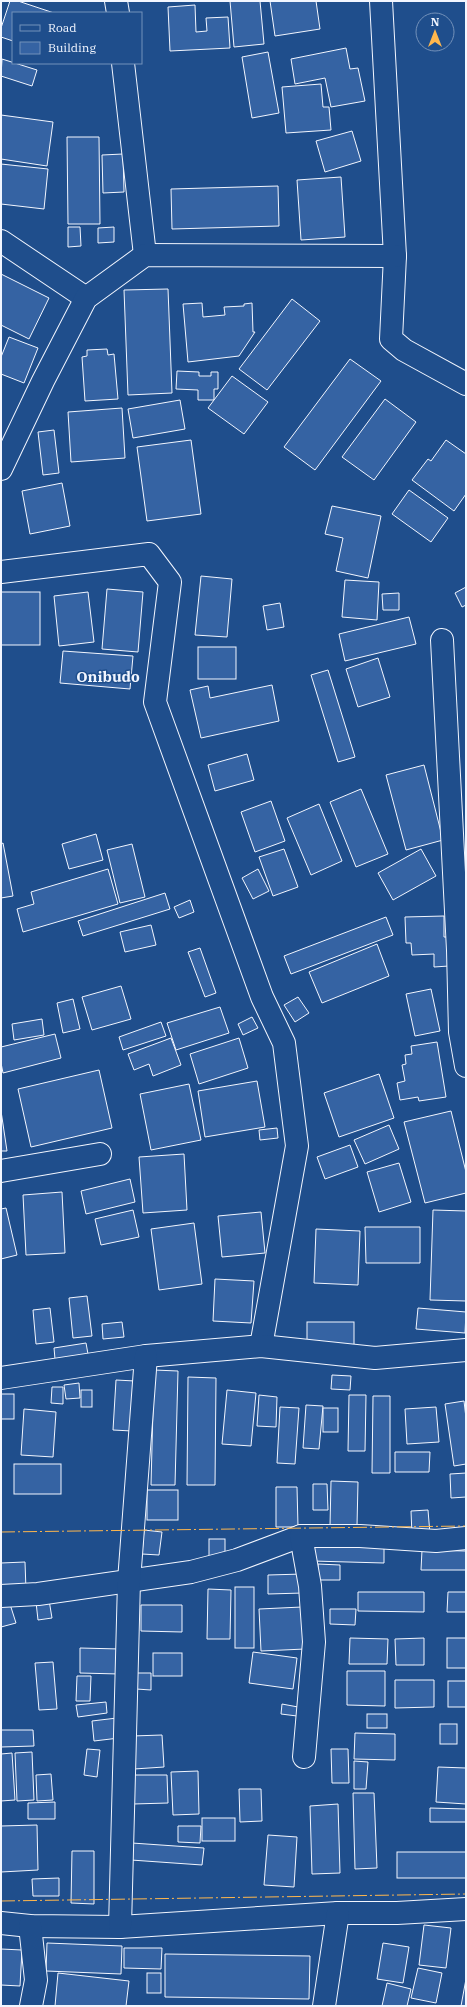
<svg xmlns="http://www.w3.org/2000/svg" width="467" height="2007" font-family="'IBM Plex Serif',serif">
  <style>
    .building { fill: #3563a3; stroke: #f2f6ff }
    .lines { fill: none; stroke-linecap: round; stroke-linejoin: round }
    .street-casing { stroke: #f2f6ff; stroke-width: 24 }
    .street { stroke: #1f4e8c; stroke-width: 22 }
    .power { stroke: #ffb74d; stroke-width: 1; stroke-dasharray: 14 3 2 3; stroke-linecap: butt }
    .labels { text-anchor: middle; stroke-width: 3; stroke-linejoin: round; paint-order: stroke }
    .quarter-label { font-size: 15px; font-weight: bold; fill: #f2f6ff; stroke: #1f4e8c }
  </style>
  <rect width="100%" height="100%" fill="#1f4e8c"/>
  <g class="building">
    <path d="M10,1H18L54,13H13V41L1,37V28Z"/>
    <path d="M230,1H260L264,44L234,47Z"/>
    <path d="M270,1H316L320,29L275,36Z"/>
    <path d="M195,5L196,32L207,31L206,18L228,17L230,48L170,51L168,7Z"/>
    <path d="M346,48L350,69L358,68L365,101L331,107L325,78L295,84L291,59Z"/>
    <path d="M268,52L279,113L252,118L242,57Z"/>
    <path d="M2,59L37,70L32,86L1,76Z"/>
    <path d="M321,84L323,107H329L331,130L286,133L282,87Z"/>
    <path d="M1,115L53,122L47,166L1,159Z"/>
    <path d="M352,131L361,161L325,172L316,141Z"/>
    <path d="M67,137H99L100,224H68Z"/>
    <path d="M123,154L124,192L103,193L102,155Z"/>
    <path d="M1,164L48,169L44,209L1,204Z"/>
    <path d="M341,177L345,237L301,240L297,180Z"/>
    <path d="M278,186L279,226L172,229L171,189Z"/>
    <path d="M68,227H80L81,246L68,247Z"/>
    <path d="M114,227V242L98,243V228Z"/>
    <path d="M1,274L49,298L29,339L1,325Z"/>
    <path d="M168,289L172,393L128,395L124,290Z"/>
    <path d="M292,299L320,321L267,390L239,369Z"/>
    <path d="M202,303L203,317L225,315L224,307L244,306V304L252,303L253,332H255L239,356L188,362L183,304Z"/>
    <path d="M9,337L38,348L24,383L1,374V357Z"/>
    <path d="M107,349L108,355L114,354L118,399L85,401L82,357L87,356V350Z"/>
    <path d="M350,359L381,381L315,470L284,447Z"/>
    <path d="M177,371L199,372V376H211V372H218V389H214V400H198V390L176,389Z"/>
    <path d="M232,376L268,402L244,434L208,408Z"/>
    <path d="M385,399L416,422L374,480L342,457Z"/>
    <path d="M180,400L185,429L133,438L128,409Z"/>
    <path d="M122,408L125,458L71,462L68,412Z"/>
    <path d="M54,430L59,473L43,475L38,432Z"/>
    <path d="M191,440L201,514L147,521L137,447Z"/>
    <path d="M446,440L466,454V494L454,511L412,480L428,459L431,461Z"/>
    <path d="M62,483L70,526L30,534L22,491Z"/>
    <path d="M409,490L448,518L431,542L392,514Z"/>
    <path d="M332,506L381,516L368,578L336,571L343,538L325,534Z"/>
    <path d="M201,576L232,579L227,637L195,635Z"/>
    <path d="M345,580L379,582L377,620L342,617Z"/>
    <path d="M466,587V605L462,607L455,593Z"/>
    <path d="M107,589L143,592L138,652L102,649Z"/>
    <rect x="1" y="592" width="39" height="53"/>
    <path d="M88,592L94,642L59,646L54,596Z"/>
    <path d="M399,593V610H383L382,594Z"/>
    <path d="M280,603L284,627L267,630L263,606Z"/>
    <path d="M409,617L416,644L345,661L339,634Z"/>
    <rect x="198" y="647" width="38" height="32"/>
    <path d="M63,651L133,656L130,689L60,683Z"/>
    <path d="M378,658L390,697L358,707L346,669Z"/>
    <path d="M328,670L355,757L338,762L311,675Z"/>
    <path d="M272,685L279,721L201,738L190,690L208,686L210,698Z"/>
    <path d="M247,754L254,780L215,791L208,765Z"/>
    <path d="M424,765L443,840L406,850L386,775Z"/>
    <path d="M361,789L388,854L356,867L330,802Z"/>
    <path d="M271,801L285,841L255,852L241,812Z"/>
    <path d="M319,804L342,861L311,875L287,818Z"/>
    <path d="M96,834L103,860L69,869L62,844Z"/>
    <path d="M3,843L13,896L1,898V844Z"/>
    <path d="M132,844L145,897L120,903L107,850Z"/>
    <path d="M284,849L298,887L273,896L259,857Z"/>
    <path d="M421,849L436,876L393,900L378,873Z"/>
    <path d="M108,869L118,904L23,932L17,909L34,904L31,892Z"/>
    <path d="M258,869L269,891L253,899L242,878Z"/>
    <path d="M165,893L170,909L83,936L78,921Z"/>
    <path d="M190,900L194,912L179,918L174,907Z"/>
    <path d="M444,916V937H449V966L434,967V954L412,955L411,943H406L405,917Z"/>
    <path d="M386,917L393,935L291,974L284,956Z"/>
    <path d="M151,925L156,945L125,952L120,932Z"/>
    <path d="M377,944L389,976L322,1003L309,972Z"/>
    <path d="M200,948L216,993L205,997L188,952Z"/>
    <path d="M121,986L131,1019L92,1030L82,997Z"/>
    <path d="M431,989L440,1031L415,1036L406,994Z"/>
    <path d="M298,997L309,1013L295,1022L284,1005Z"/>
    <path d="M73,999L80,1029L63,1033L57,1003Z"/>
    <path d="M220,1007L229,1033L176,1050L167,1023Z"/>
    <path d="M252,1017L258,1028L243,1035L238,1024Z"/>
    <path d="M42,1019L44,1035L14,1040L12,1024Z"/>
    <path d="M161,1022L166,1036L123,1050L119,1037Z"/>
    <path d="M55,1034L61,1058L3,1073L1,1063V1047Z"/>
    <path d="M171,1038L181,1065L153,1076L149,1064L134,1070L128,1054Z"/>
    <path d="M239,1038L248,1068L199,1084L190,1054Z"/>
    <path d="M437,1042L446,1097L419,1101L418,1097L400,1100L397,1083L405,1081L402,1065L406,1064L405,1055L412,1054L411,1046Z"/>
    <path d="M99,1070L112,1128L31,1147L18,1089Z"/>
    <path d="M379,1074L394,1118L339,1137L324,1093Z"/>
    <path d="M257,1081L265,1127L205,1137L198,1091Z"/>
    <path d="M189,1084L201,1140L151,1150L140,1094Z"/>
    <path d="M1,1111L7,1151H1Z"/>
    <path d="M451,1111L466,1172V1193L425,1203L404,1122Z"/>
    <path d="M389,1125L399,1149L365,1164L354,1140Z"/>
    <path d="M277,1128L278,1138L260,1140L259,1130Z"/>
    <path d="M350,1145L358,1167L325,1179L317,1157Z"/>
    <path d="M184,1154L187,1210L143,1213L139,1157Z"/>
    <path d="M399,1163L411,1202L379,1212L367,1172Z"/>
    <path d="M130,1179L135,1202L86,1214L81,1191Z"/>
    <path d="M62,1192L65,1253L26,1255L23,1195Z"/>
    <path d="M6,1208L17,1255L1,1259V1209Z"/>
    <path d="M133,1210L139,1237L101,1245L95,1219Z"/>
    <path d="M433,1210L466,1211V1301L430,1300Z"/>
    <path d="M261,1212L265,1253L222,1257L218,1216Z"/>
    <path d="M194,1223L202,1284L159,1290L151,1229Z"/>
    <path d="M365,1227H420V1263H366Z"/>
    <path d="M316,1229L360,1231L358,1285L314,1283Z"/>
    <path d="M215,1279L254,1281L251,1323L213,1321Z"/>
    <path d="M87,1296L92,1336L73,1338L69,1298Z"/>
    <path d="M50,1308L54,1342L36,1344L33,1310Z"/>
    <path d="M418,1308L466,1312L465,1333L416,1329Z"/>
    <path d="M122,1322L124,1337L103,1339L102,1324Z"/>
    <rect x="307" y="1322" width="47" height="24"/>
    <path d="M86,1343L88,1354L55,1359L54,1348Z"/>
    <path d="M154,1370L178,1371L175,1485H151Z"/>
    <path d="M332,1375L351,1376L350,1390L331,1389Z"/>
    <path d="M188,1377L216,1378L215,1485H187Z"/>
    <path d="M116,1380L135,1381L132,1431L113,1430Z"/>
    <path d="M79,1383L80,1398L66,1399L64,1385Z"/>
    <path d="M52,1387H63V1404L51,1403Z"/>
    <rect x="81" y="1390" width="11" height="17"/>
    <path d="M227,1390L256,1393L251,1446L222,1444Z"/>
    <rect x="1" y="1394" width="13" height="25"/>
    <path d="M259,1395L277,1397L276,1427L257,1426Z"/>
    <path d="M349,1395H366L365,1451H348Z"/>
    <path d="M373,1396H390V1473H372Z"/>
    <path d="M464,1401L466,1418V1464L454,1466L445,1404Z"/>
    <path d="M306,1405L323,1406L319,1449L303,1448Z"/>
    <path d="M280,1407L299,1408L295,1464L277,1463Z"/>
    <path d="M436,1407L439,1442L407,1444L405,1409Z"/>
    <rect x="323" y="1408" width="15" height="24"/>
    <path d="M24,1409L56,1412L53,1457L21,1455Z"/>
    <path d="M395,1452H430L429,1472H395Z"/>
    <rect x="14" y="1464" width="47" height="30"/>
    <path d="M466,1473V1497L451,1498L450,1474Z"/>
    <path d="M331,1481L358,1482L357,1526H330Z"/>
    <path d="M313,1484H327L328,1510H313Z"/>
    <path d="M276,1487H297L298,1527H276Z"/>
    <rect x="147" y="1490" width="31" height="30"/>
    <path d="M428,1510L430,1534L412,1535L411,1511Z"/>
    <path d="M144,1530L162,1532L159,1555L142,1554Z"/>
    <rect x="209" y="1539" width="16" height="19"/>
    <path d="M312,1542L384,1543V1563L312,1561Z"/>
    <path d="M422,1550L466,1551V1570H421Z"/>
    <path d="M25,1562L26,1590L1,1592V1563Z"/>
    <path d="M318,1564L340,1565V1580H318Z"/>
    <path d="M303,1574V1593L268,1594V1575Z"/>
    <rect x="235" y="1587" width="19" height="61"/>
    <path d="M208,1589L231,1590L230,1639H207Z"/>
    <path d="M358,1592H424V1612L358,1611Z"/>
    <path d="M448,1592H466V1612H447Z"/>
    <path d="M49,1600L52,1618L38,1620L36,1602Z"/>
    <path d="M9,1601L16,1623L1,1627V1604Z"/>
    <path d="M141,1605H182V1632L141,1631Z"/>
    <path d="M302,1607L305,1649L261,1651L259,1609Z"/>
    <path d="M330,1609H356L355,1625L330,1624Z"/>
    <path d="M350,1638L388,1639L387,1664H349Z"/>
    <path d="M424,1638V1665H396L395,1639Z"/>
    <rect x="447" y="1638" width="19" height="30"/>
    <path d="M80,1648L120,1649L119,1674L80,1673Z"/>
    <path d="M253,1652L297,1658L293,1689L249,1683Z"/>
    <rect x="153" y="1653" width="29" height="23"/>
    <path d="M53,1662L57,1709L39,1710L35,1663Z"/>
    <path d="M347,1671H385V1706L347,1705Z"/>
    <path d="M136,1673H151V1690L136,1689Z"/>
    <path d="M77,1676H91L90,1701H76Z"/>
    <path d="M395,1680H434V1707L395,1708Z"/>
    <rect x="448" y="1681" width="18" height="26"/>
    <path d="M106,1702L107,1713L78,1717L76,1705Z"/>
    <path d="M282,1704L298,1707L297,1716L281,1714Z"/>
    <rect x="367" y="1714" width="20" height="14"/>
    <path d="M117,1718L119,1738L94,1741L92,1721Z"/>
    <rect x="440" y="1724" width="17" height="20"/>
    <path d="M1,1730H33L34,1746L1,1747Z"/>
    <path d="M355,1733L395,1734V1760L354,1759Z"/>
    <path d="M162,1735L164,1767L134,1769L132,1736Z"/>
    <path d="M87,1749L100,1750L97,1777L84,1775Z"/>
    <path d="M331,1749H348L349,1783H332Z"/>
    <path d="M32,1752L34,1800L17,1801L15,1753Z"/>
    <path d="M12,1753L15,1800L1,1801V1754Z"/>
    <path d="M354,1761L368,1762L366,1789H354Z"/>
    <path d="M438,1767L466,1768V1804L436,1802Z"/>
    <path d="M198,1771L199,1814L173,1815L171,1772Z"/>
    <path d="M51,1774L53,1800L37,1801L36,1775Z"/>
    <path d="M132,1775H167L168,1803L133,1804Z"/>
    <path d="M239,1789H261L262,1821L240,1822Z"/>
    <path d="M353,1793H374L377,1868L355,1869Z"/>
    <path d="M55,1802V1819H28V1803Z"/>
    <path d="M338,1804L340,1873L312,1874L310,1806Z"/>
    <path d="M430,1808L466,1809V1822H430Z"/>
    <rect x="202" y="1818" width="33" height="23"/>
    <path d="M37,1825L38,1870L1,1872V1826Z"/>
    <path d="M178,1826H201L200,1843L178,1842Z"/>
    <path d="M268,1835L297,1837L294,1887L264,1885Z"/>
    <path d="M132,1843L204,1848L202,1865L131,1860Z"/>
    <path d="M72,1851H94V1904L71,1903Z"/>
    <rect x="397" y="1852" width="69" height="26"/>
    <path d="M59,1878V1896H33L32,1879Z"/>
    <path d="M424,1925L451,1928L446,1968L419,1965Z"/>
    <path d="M47,1943L122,1946L121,1974L46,1971Z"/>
    <path d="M383,1943L409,1947L403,1983L377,1979Z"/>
    <path d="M124,1948H162L161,1969L124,1968Z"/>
    <path d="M1,1949L22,1950L20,1986L1,1985Z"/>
    <path d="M165,1954L310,1956L309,1999L165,1997Z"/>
    <path d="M418,1968L442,1973L436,2003L411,1998Z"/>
    <path d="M58,1973L129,1981L126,2006H55Z"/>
    <rect x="147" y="1973" width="14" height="20"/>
    <path d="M466,1979V2006H461Z"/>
    <path d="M387,1983L411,1989L407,2006H382Z"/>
  </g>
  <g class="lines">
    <defs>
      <g id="street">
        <path d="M116,1L118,13"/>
        <path d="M381,1L395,256L391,339L404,350L466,384"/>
        <path d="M123,63L145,255"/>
        <path d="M1,241L86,298"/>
        <path d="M1,469L43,381L86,298L145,255L395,256"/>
        <path d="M1,572L149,554L170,582L155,702L262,997L284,1043L297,1146L261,1346"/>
        <path d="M442,640L458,950L460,1032L466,1066"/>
        <path d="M1,1171L100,1154"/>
        <path d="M1,1378L146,1356L261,1346L375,1358L466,1350"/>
        <path d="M1,1596L38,1594L191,1572L237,1560L301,1536"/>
        <path d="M304,1757L314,1642L310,1586L301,1536H360L436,1541L466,1538"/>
        <path d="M1,1923L30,1926L120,1927L338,1913H397L466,1909"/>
        <path d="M30,1926L36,1980L31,2006"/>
        <path d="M120,1927L129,1581L146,1356"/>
        <path d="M324,2006L338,1913"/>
      </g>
    </defs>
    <use href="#street" class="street-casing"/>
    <use href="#street" class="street"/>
    <g class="power">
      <path d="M1,1532L466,1526"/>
      <path d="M1,1901L466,1894"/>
    </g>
  </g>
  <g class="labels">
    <g class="quarter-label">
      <text x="108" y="682">Onibudo</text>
    </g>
  </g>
  <rect width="467" height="2007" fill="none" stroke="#f2f6ff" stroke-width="4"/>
  <rect x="12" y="12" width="130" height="52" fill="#1f4e8c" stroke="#7391ba"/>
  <rect x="20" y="25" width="20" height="6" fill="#1f4e8c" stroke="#7391ba"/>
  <text x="48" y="32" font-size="12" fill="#f2f6ff">Road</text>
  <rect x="20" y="42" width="20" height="12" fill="#3563a3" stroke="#7391ba"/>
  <text x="48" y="52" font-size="12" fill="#f2f6ff">Building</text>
  <g transform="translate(435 32)"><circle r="19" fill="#1f4e8c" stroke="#7391ba"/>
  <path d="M0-3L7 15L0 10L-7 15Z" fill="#ffb74d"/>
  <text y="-6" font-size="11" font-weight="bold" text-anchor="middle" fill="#f2f6ff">N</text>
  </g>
</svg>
